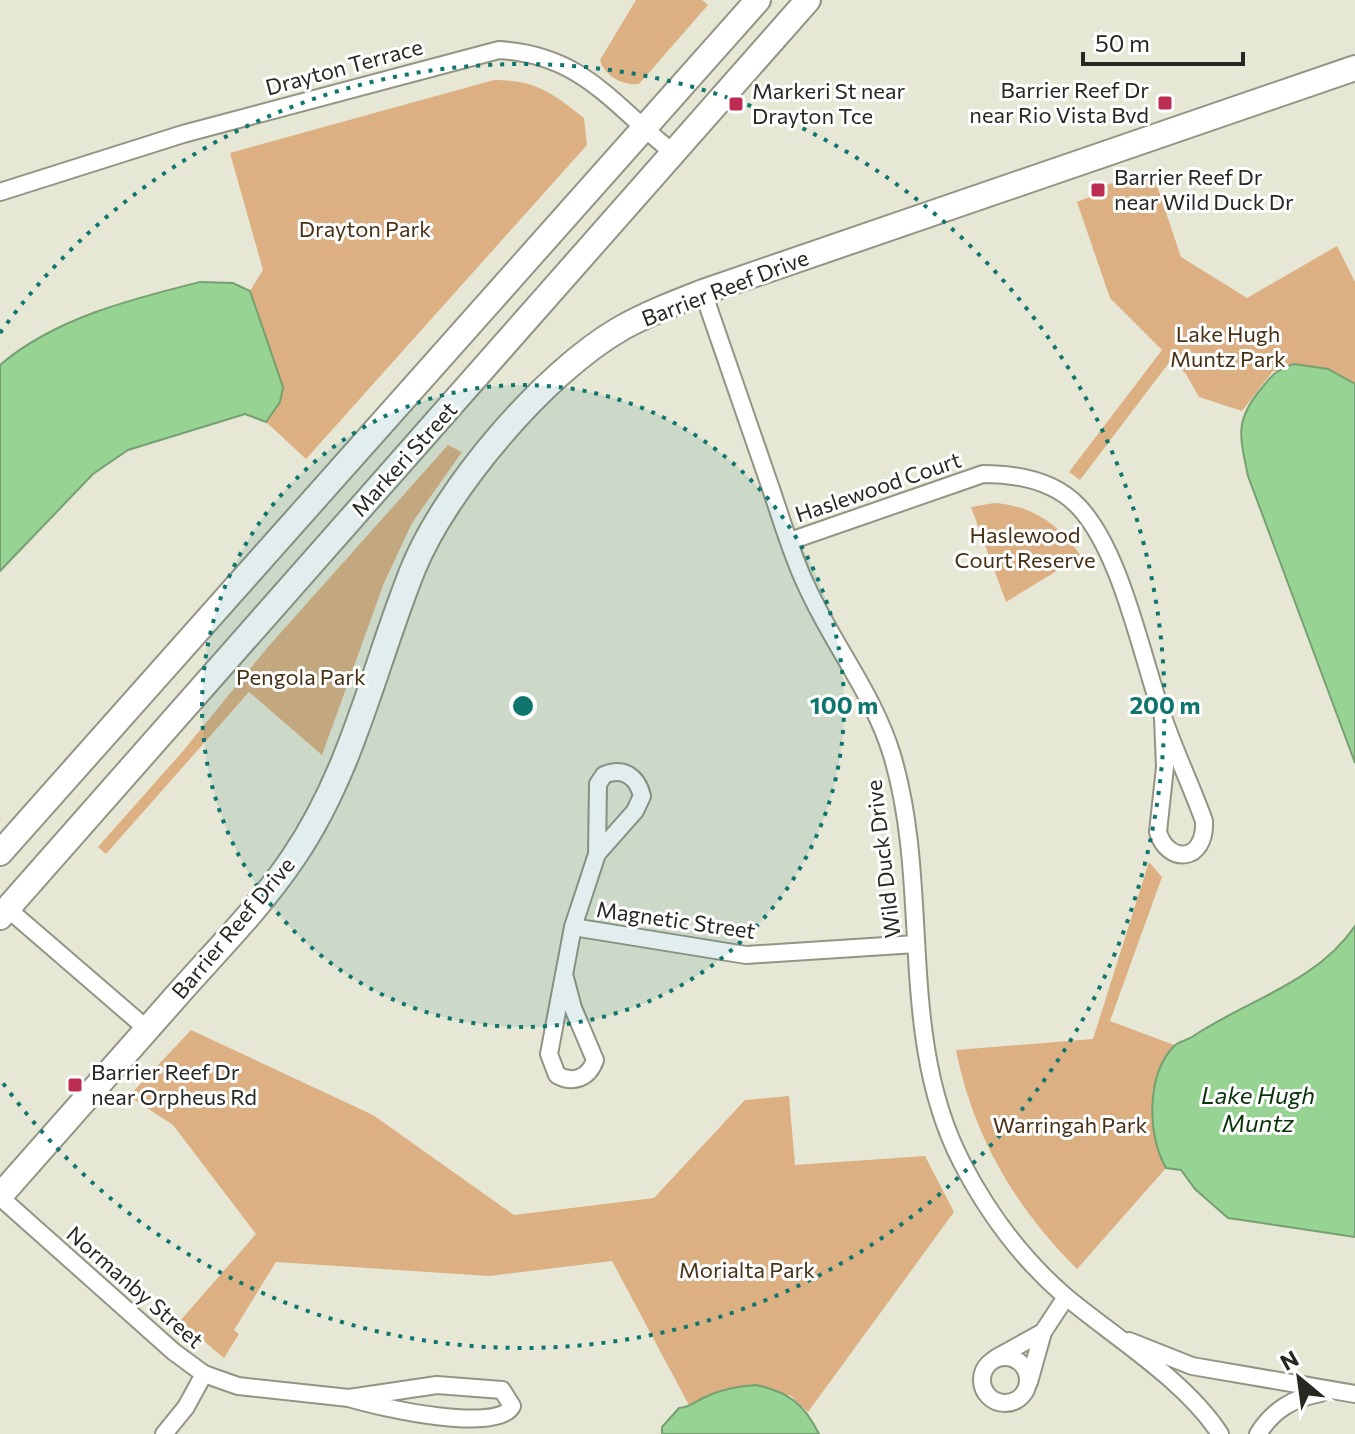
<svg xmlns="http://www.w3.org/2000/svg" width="1355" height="1434" font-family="Commissioner,sans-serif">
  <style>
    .green { fill: #dcb082 }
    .water { fill: #97d393; stroke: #76a071; stroke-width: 2 }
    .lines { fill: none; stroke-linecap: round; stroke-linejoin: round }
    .street-casing { stroke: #949484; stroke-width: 20 }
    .secondary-casing { stroke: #949484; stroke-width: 28 }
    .street { stroke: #fff; stroke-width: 16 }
    .secondary { stroke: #fff; stroke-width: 24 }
    .ring { fill: none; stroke: #0f766e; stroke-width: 4; stroke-dasharray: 4 8 }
    .poi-dot { fill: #bd2d52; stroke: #fff; stroke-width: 3 }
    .labels { text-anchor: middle; stroke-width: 6; stroke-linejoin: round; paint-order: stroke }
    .street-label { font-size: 22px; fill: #282822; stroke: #fff }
    .poi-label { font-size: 22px; fill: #282822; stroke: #fff; text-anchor: start }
    .park-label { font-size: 22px; fill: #483014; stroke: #fff }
    .water-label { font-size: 24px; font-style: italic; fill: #0a3309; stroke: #fff }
    .centre { fill: #0f766e; stroke: #fff; stroke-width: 4 }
    .ring-label { font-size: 24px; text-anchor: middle; font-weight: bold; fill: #0f766e; stroke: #fff; stroke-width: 6; stroke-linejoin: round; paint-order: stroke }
  </style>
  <rect width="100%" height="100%" fill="#e7e7d5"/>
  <g class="green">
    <path d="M636,0H702L708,5L639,84C622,86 605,76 600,60Z"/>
    <path d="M494,80C536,80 552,93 584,118L587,145L306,459L266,422L280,402L283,387L250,291L263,270L230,153Z"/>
    <path d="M1152,171L1181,257L1247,298L1337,246L1355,282V384L1328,369L1273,371L1242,411L1199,397L1186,374L1171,360L1080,480L1069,472L1162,350L1110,298L1077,202L1104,191L1103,186Z"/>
    <path d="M448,445L462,452L412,523L384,583L322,755L249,692L106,854L98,847L183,751L267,648Z"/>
    <path d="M994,503C1034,506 1058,524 1081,556L1006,602L971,507Z"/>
    <path d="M1149,862L1162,877L1110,1021L1174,1045C1153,1082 1143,1128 1166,1168L1077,1269C1015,1207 973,1136 956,1050L1093,1039Z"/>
    <path d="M191,1030L373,1115L514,1215L654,1198L745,1100L789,1096L795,1165L925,1156L954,1212L808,1412L790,1395L702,1399L690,1407L612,1261L489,1276L276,1262L234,1330L239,1334L224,1358L180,1321L256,1234L173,1125L129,1096Z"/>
  </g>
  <g class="water">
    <path d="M200,282L233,283L250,291L283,387L280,402L266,422L245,414L128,450L93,474L0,571V365C55,318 132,299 200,282Z"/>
    <path d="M1294,364L1328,369L1355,384V763L1248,476C1240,437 1234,421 1261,389C1272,375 1276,370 1294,364Z"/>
    <path d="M1355,926V1237L1228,1218L1195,1189L1181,1170L1166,1168C1147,1136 1146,1075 1174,1046C1179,1041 1189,1040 1195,1035C1248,1000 1317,982 1355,926Z"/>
    <path d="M756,1385C789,1392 804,1404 819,1434H662V1427L679,1408C690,1407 693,1403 703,1398C719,1390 738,1386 756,1385Z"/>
  </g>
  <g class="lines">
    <defs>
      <g id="street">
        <path d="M0,192L183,134L499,50C584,55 612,105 675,154"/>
        <path d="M703,292C725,355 747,419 769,483C781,517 791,554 807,587C833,645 873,693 892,755C932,889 896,1036 962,1163C988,1213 1022,1259 1065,1296C1114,1337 1185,1380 1220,1434"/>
        <path d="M790,541L983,474C1017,474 1053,480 1078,506C1121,551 1141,654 1162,714C1174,750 1191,785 1204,821C1206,862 1168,865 1158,832L1165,767L1163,717"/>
        <path d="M8,909L147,1029"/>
        <path d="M573,927L746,955L916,944"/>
        <path d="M564,974L573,1008L595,1060C589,1078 573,1084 557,1075L549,1054L573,927L597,854L598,784L604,775C623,767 637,776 642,796L635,811L597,854"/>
        <path d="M0,1197L174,1352L204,1374L238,1386L349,1398"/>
        <path d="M1129,1341L1192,1366L1355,1394"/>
        <circle cx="1005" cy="1380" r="23"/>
        <path d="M996,1358L1043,1332"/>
        <path d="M1029,1382L1043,1332L1066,1297"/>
        <path d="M437,1385L502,1390L512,1406C499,1434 381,1408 349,1398Z"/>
        <path d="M164,1434L186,1407L204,1374"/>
        <path d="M1258,1434C1273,1410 1293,1398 1321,1393"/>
      </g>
      <g id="secondary">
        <path d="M0,853L758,0"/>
        <path d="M0,917L808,0"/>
        <path d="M0,1196C60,1128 120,1060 180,992C219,948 260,907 293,858C353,770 374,666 413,569C446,488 544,373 620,329C646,314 675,303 703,292L1355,68"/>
      </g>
    </defs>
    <use href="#street" class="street-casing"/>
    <use href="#secondary" class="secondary-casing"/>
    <use href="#street" class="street"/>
    <use href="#secondary" class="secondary"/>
  </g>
  <circle cx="523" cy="706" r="321" fill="#0f766e" fill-opacity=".12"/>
  <g class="ring">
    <circle cx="523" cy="706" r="321"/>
    <path d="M0 333A642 642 0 1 1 0 1079"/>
  </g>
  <g class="poi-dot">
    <rect x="1157" y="95" width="16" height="16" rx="4"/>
    <rect x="728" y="96" width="16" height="16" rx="4"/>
    <rect x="1090" y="182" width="16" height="16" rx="4"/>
    <rect x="67" y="1077" width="16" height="16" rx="4"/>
  </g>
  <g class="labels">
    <g class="street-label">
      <text transform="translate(344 67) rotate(-15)" y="8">Drayton Terrace</text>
      <text transform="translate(725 288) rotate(-21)" y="8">Barrier Reef Drive</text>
      <text transform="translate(404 459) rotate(-48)" y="8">Markeri Street</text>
      <text transform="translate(878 487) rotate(-19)" y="8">Haslewood Court</text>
      <text transform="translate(883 859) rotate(-97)" y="8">Wild Duck Drive</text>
      <text transform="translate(676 920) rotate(8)" y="8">Magnetic Street</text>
      <text transform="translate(233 928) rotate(-50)" y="8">Barrier Reef Drive</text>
      <text transform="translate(135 1287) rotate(41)" y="8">Normanby Street</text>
    </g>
    <g class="poi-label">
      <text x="1149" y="98" text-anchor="end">Barrier Reef Dr<tspan x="1149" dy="25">near Rio Vista Bvd</tspan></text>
      <text x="752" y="99">Markeri St near<tspan x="752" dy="25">Drayton Tce</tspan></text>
      <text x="1114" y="185">Barrier Reef Dr<tspan x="1114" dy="25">near Wild Duck Dr</tspan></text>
      <text x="91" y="1080">Barrier Reef Dr<tspan x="91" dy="25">near Orpheus Rd</tspan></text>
    </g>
    <g class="park-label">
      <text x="365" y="237">Drayton Park</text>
      <text x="1228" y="342">Lake Hugh<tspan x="1228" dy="25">Muntz Park</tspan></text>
      <text x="1025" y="543">Haslewood<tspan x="1025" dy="25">Court Reserve</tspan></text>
      <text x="301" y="685">Pengola Park</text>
      <text x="1070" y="1133">Warringah Park</text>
      <text x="747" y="1278">Morialta Park</text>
    </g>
    <g class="water-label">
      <text x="1258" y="1104">Lake Hugh<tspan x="1258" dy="28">Muntz</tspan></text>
    </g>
  </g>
  <circle cx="523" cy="706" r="12" class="centre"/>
  <g class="ring-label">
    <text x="844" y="714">100 m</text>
    <text x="1165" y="714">200 m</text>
  </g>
  <g transform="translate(1299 1378) rotate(331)" stroke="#ffffff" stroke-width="6" paint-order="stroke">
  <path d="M0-6L14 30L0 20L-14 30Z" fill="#282822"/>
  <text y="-12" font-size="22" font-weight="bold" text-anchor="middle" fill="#282822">N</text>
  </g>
  <path d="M1083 52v12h160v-12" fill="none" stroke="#282822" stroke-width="4"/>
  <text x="1095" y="52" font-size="24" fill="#282822" stroke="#ffffff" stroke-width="6" paint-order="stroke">50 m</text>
</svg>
